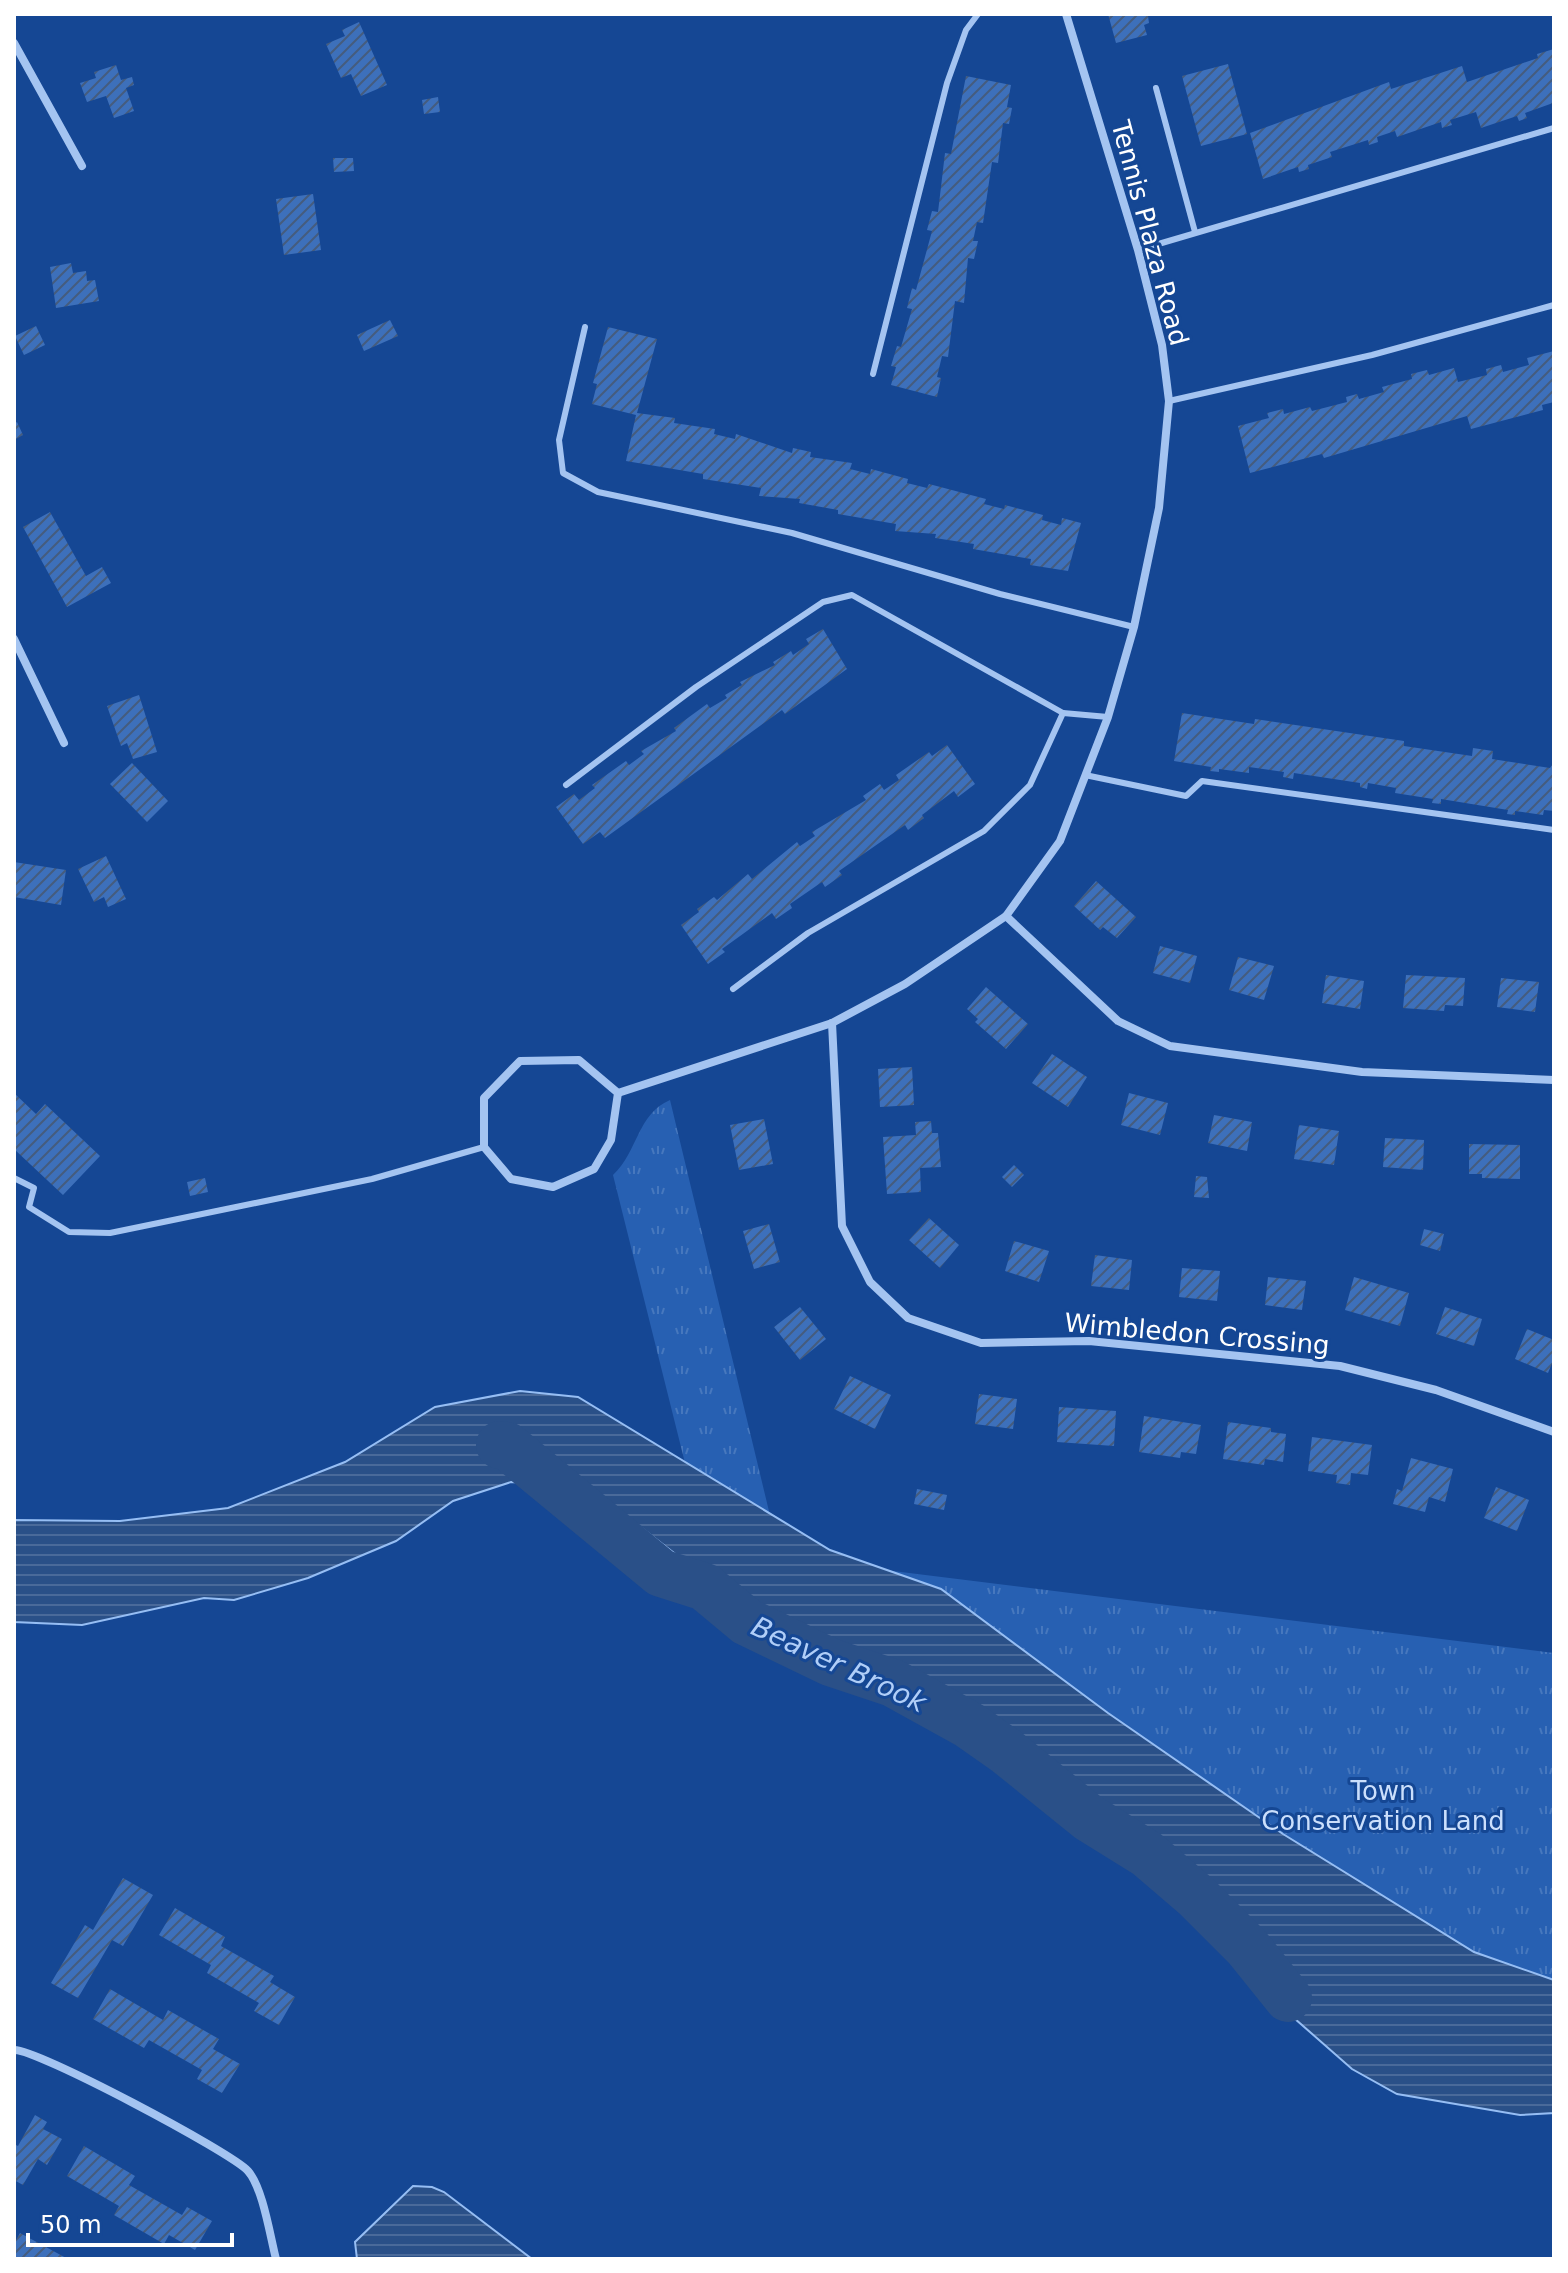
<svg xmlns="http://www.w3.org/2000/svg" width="1568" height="2273" font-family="'DejaVu Sans',sans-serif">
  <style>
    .park { fill: url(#park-tufts) }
    .water { fill: url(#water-rules); stroke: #96bef4; stroke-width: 2 }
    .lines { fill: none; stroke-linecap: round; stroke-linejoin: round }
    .river { stroke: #2a5088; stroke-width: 48 }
    .building { fill: url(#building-hatch) }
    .service { stroke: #a4c4f1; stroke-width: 6 }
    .minor { stroke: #a4c4f1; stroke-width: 8 }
    .labels { text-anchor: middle; stroke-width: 6; stroke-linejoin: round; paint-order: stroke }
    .street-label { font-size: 26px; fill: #fff; stroke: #154794 }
    .park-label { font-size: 26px; fill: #cbdffc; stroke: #154794 }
    .water-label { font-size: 28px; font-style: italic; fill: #b0cef8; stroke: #154794 }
  </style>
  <defs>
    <pattern id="park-tufts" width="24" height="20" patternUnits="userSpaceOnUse" patternTransform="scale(2)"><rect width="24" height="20" fill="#2760b2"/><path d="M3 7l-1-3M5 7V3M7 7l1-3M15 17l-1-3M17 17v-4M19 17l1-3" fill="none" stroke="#4778be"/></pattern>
    <pattern id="water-rules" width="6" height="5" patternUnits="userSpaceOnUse" patternTransform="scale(2)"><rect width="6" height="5" fill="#2a5088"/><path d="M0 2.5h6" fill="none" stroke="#4a6a9a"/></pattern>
    <pattern id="building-hatch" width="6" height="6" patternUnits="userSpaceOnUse" patternTransform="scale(2)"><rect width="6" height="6" fill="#3d70bb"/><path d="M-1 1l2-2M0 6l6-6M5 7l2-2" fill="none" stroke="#455c7e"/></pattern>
  </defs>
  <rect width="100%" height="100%" fill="#154794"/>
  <path class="park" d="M670,1100L780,1557L1554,1653V2024L1124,1778L712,1571L613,1175C638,1152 637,1114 670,1100Z"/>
  <g class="water">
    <path d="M520,1391L578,1397L830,1550L941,1589L1108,1713L1283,1834L1474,1952L1554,1980V2113L1520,2115L1397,2094L1352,2069L1294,2018L1254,1963L1242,1932L1186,1859L1082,1787L1046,1773L1028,1756L885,1691L687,1563L616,1508L563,1483L511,1482L453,1501L396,1541L308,1578L234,1600L204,1598L82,1625L14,1622V1520L120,1521L228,1508L345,1462L435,1407Z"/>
    <path d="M413,2186L432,2187L444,2192L532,2259H357L355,2242Z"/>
  </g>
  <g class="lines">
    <path class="river" d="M500,1445L507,1446L661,1573L705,1587L747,1622L830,1662L893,1683L969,1725L1006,1751L1089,1818L1147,1854L1196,1896L1247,1947L1288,1998"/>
  </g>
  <g class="building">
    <path d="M1108,14L1148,16L1149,23L1144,25L1147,35L1116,43Z"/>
    <path d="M359,22L387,85L361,96L351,74L341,78L326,44L345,36L342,30Z"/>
    <path d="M1554,49L1553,103L1525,113L1527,118L1519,121L1517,116L1481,128L1476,112L1450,120L1452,125L1442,128L1441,122L1397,137L1395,131L1377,137L1378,142L1369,145L1368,140L1330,152L1332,157L1308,165L1309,169L1299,172L1298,167L1263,179L1250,133L1389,82L1391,89L1462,66L1467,82L1538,58L1537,54Z"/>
    <path d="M1228,64L1247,134L1201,146L1182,76Z"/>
    <path d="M116,65L121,80L132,77L134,85L126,88L134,111L114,118L106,96L87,102L80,83L96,78L94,72Z"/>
    <path d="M966,76L1011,85L1007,107L1012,108L1009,124L1003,123L998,163L992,162L983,223L977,222L973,241H978L974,259L968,258L964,303L955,301L948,357L942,356L937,377L941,378L937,397L891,385L896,367L891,366L897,346L901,347L912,309L907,308L912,288L916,290L932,231L927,230L932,211L938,212L945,153L951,154Z"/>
    <path d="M438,97L440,112L424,114L422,100Z"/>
    <path d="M333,158H353L354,171L334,172Z"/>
    <path d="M313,194L321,250L284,255L276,199Z"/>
    <path d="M71,263L73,273L86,271L87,281L95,280L99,301L56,308L50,267Z"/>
    <path d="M390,320L398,336L364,351L357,335Z"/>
    <path d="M36,326L45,345L24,355L15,336Z"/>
    <path d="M608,327L657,339L637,413L675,418L674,423L715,429L714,434L735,439L736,434L792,453L793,448L811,452L810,457L852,463L850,469L870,474L871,469L908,479L907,483L927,488L929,484L986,499L984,504L1004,509L1005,505L1043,515L1042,520L1061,525L1062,518L1081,523L1068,571L1030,565L1031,559L973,549L974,544L935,538L936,534L895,531L896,524L838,514V510L799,503L800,499L759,496L761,488L703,479V474L626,461L636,415L592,404L597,384L593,383Z"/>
    <path d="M1554,351V402L1542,405L1543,410L1471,429L1467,416L1324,458L1322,454L1250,473L1238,426L1269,418L1267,413L1283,409L1284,414L1310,407L1312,411L1347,402L1346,397L1357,394L1359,399L1384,392L1382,387L1412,379L1411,374L1427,370L1429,375L1454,368L1458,382L1487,375L1486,369L1501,365L1503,372L1529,365L1527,358Z"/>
    <path d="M17,422L23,435L14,440V424Z"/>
    <path d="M50,512L86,576L102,567L111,583L67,607L23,527Z"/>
    <path d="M823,629L847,669L785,714L782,710L605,838L600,832L583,844L556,807L574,794L579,800L595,788L592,785L626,761L629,765L644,754L641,751L676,731L674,728L707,704L710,708L727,698L725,695L742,685L740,682L775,665L773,662L791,651L793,655L809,644L806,639Z"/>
    <path d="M139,695L157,752L133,759L127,743L121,746L107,706Z"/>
    <path d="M1182,713L1254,724L1255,719L1404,741V746L1472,756L1473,748L1493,751L1492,759L1550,768L1554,762V811L1544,810L1543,815L1515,811V815L1507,814L1508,810L1441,799V804L1432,803L1433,799L1395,793L1396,788L1368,783L1367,789L1360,787V783L1294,773L1293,779L1283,777L1284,772L1249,767V773L1219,769V772L1210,771L1211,767L1174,761Z"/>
    <path d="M947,745L975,784L958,797L954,791L922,815L924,818L908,830L905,825L839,871L842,875L825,887L822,882L790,904L792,908L776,919L772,913L722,949L725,952L708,964L681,925L699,912L697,909L714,897L717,900L748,874L752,879L797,842L800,846L815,836L812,832L866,800L863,796L880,784L884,790L899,780L896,775L929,752L932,756Z"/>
    <path d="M132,763L168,801L147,822L110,784Z"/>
    <path d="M106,856L126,899L108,907L104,897L94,902L78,869Z"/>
    <path d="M14,862L66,870L61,905L14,897Z"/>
    <path d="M1096,881L1136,917L1117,938L1103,927L1100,930L1074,906Z"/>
    <path d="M1160,946L1197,956L1190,983L1153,973Z"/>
    <path d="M1238,957L1274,966L1264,1000L1229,990Z"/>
    <path d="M1326,975L1364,981L1360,1009L1322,1003Z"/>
    <path d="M1406,975L1465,978L1463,1006L1445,1005L1444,1011L1403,1008Z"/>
    <path d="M1501,978L1539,982L1535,1012L1497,1007Z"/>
    <path d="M986,987L1028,1024L1006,1049L975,1022L978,1019L967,1009Z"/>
    <path d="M1052,1054L1087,1077L1068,1107L1032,1083Z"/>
    <path d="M912,1067L914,1105L880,1107L878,1069Z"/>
    <path d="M14,1093L36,1114L45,1104L100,1156L63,1195L14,1149Z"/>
    <path d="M1129,1093L1168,1103L1160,1135L1121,1125Z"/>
    <path d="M1214,1115L1252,1122L1247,1151L1208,1143Z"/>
    <path d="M764,1119L773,1164L739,1170L730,1125Z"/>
    <path d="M931,1121L932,1133H938L941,1167L920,1168L921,1192L887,1194L883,1137L916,1135L915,1122Z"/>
    <path d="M1299,1125L1339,1131L1334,1165L1294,1159Z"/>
    <path d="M1385,1138L1424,1140L1423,1170L1383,1167Z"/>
    <path d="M1469,1144L1520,1145V1179L1482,1178V1174H1469Z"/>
    <path d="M1014,1165L1024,1175L1012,1187L1002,1177Z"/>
    <path d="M1196,1176L1207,1177L1209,1198L1194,1197Z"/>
    <path d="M205,1178L208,1192L190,1196L187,1182Z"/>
    <path d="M929,1218L959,1245L940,1268L909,1240Z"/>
    <path d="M769,1224L780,1262L754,1269L743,1231Z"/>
    <path d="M1424,1229L1444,1234L1440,1251L1420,1245Z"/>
    <path d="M1014,1241L1049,1251L1039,1282L1005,1271Z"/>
    <path d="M1095,1255L1132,1260L1129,1290L1091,1286Z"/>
    <path d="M1182,1268L1220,1271L1217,1301L1179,1297Z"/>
    <path d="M1268,1277L1306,1281L1302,1310L1265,1305Z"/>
    <path d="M1354,1277L1409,1293L1400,1326L1345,1310Z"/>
    <path d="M800,1307L826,1339L800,1360L774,1327Z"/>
    <path d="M1445,1307L1482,1319L1474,1346L1436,1334Z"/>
    <path d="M1527,1329L1554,1340V1358L1548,1373L1515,1359Z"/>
    <path d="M850,1376L891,1395L875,1429L834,1409Z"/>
    <path d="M979,1394L1017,1399L1013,1429L975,1424Z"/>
    <path d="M1059,1407L1116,1411L1114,1446L1057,1442Z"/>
    <path d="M1144,1416L1201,1425L1196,1454L1181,1452L1180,1458L1139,1452Z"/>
    <path d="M1228,1422L1271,1428V1432L1286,1434L1283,1462L1265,1459L1264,1465L1223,1459Z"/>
    <path d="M1312,1437L1372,1445L1368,1475L1351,1473L1350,1485L1336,1483L1337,1475L1308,1471Z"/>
    <path d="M1411,1458L1453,1469L1445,1502L1429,1497L1425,1512L1393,1504L1397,1489L1402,1491Z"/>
    <path d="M1496,1487L1529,1500L1517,1531L1484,1518Z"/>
    <path d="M917,1489L947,1495L944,1510L914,1504Z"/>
    <path d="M123,1878L153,1895L123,1946L112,1940L78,1998L51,1983L85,1925L93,1930Z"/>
    <path d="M175,1908L225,1937L221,1946L274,1976L270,1982L295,1997L279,2025L254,2011L259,2003L207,1973L211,1965L159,1935Z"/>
    <path d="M110,1989L163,2020L168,2010L219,2039L213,2049L240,2064L222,2093L197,2079L202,2070L149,2040L144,2048L93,2019Z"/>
    <path d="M35,2115L47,2122L43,2129L62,2139L47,2165L38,2159L23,2185L14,2180V2144L18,2146Z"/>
    <path d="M84,2146L135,2176L129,2185L182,2215L187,2207L212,2221L195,2250L169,2235L164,2244L114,2215L119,2206L67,2176Z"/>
    <path d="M20,2233L68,2259H14V2244Z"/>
  </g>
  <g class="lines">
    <g class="service">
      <path d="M1156,88L1195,232"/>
      <path d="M1138,250L1554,128"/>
      <path d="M585,327L559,440L563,473L598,492L792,533L1000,594L1134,627"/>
      <path d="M873,374L947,83L966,30L978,14"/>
      <path d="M1169,401L1372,355L1554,305"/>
      <path d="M1085,775L1186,796L1202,781L1554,830"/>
      <path d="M566,785L696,687L823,602L852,595L1063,713"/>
      <path d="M733,989L808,933L984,831L1030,785L1063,713L1108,717"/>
      <path d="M14,1178L34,1188L29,1207L69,1232L110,1233L372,1179L484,1147"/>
    </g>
    <g class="minor">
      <path d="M14,43L82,166"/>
      <path d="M14,639L64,743"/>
      <path d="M1006,916L1118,1021L1170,1046L1362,1072L1554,1080"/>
      <path d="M832,1023L842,1226L870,1282L908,1318L981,1343L1089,1341L1340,1366L1436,1390L1554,1432"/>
      <path d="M579,1060L618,1093L611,1140L594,1169L553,1187L511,1179L484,1147V1098L520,1061Z"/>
      <path d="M618,1093L832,1023L905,984L1006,916L1060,841L1108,717L1134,627L1159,508L1169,401L1162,345L1138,250L1066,14"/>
      <path d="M14,2050C35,2048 231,2152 248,2171C263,2188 270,2236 276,2259"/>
    </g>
  </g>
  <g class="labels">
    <g class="street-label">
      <text transform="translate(1150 233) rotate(75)" y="9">Tennis Plaza Road</text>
      <text transform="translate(1197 1334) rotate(5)" y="9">Wimbledon Crossing</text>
    </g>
    <g class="park-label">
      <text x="1383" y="1800">Town<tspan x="1383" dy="30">Conservation Land</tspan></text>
    </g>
    <g class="water-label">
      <text transform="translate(839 1664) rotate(25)" y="10">Beaver Brook</text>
    </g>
  </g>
  <rect width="1568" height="2273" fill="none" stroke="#ffffff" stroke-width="32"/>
  <path d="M28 2233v12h204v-12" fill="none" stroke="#ffffff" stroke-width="4"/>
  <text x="40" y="2233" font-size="24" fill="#ffffff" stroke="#154794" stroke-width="6" paint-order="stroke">50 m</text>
</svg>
